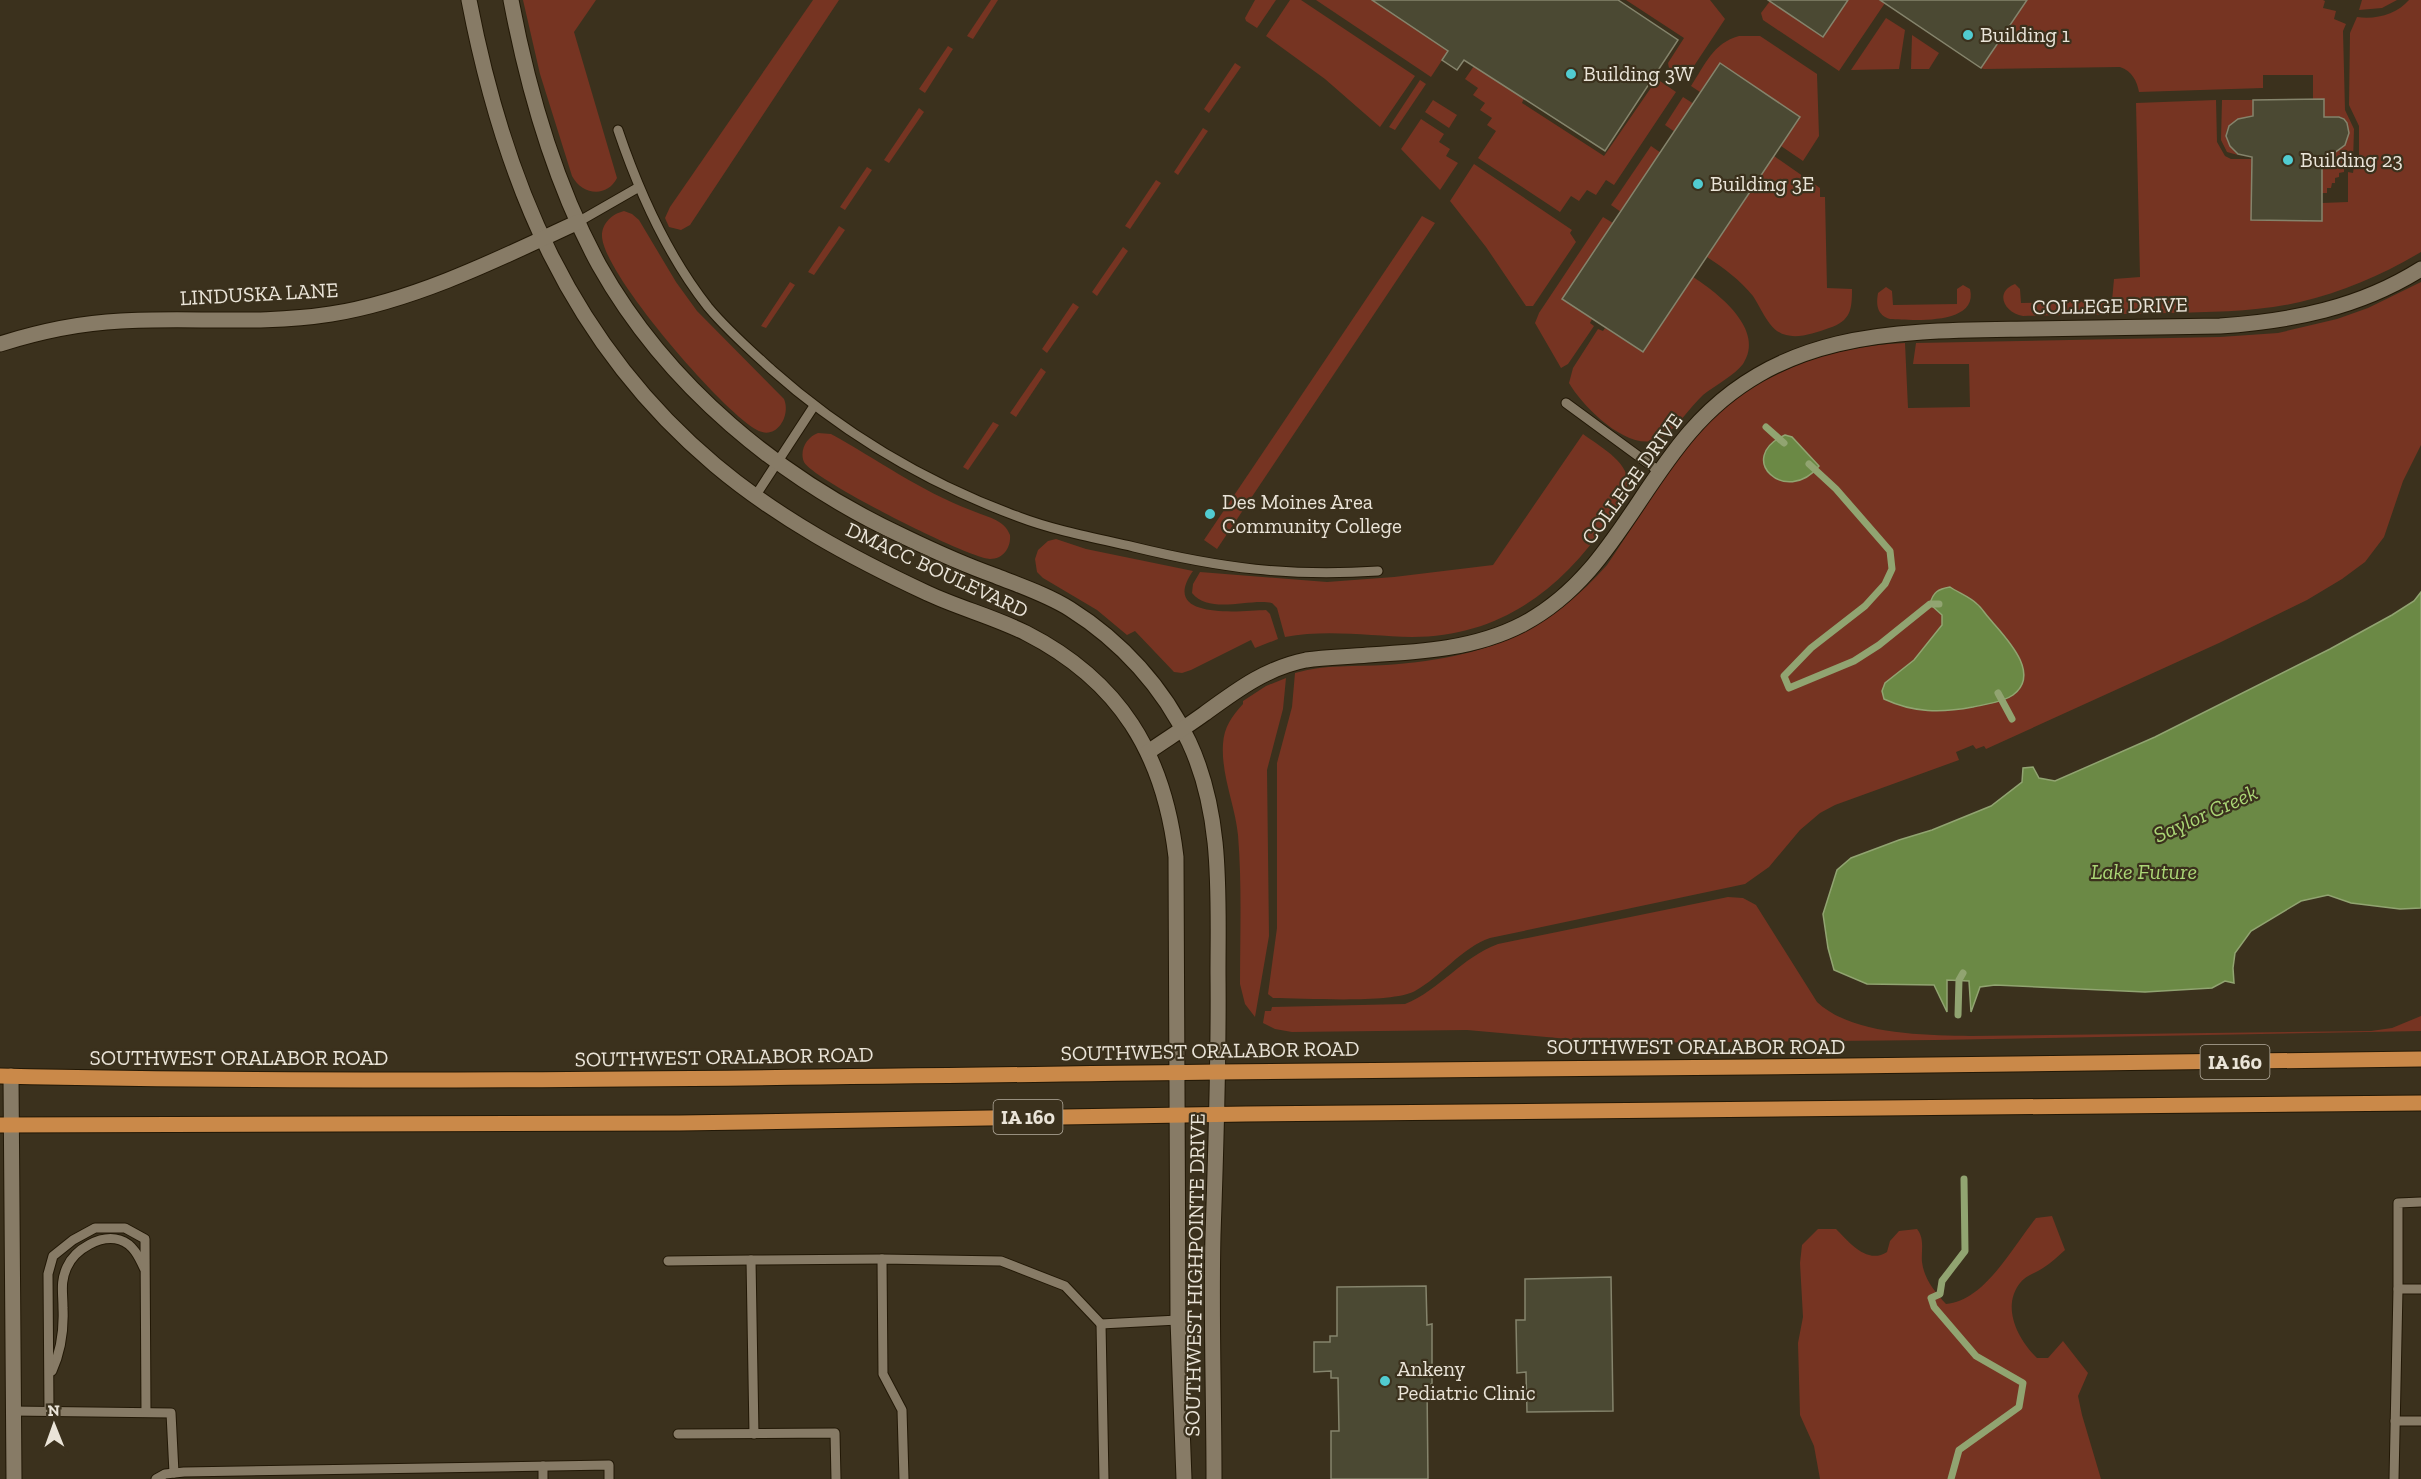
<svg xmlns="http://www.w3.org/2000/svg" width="2421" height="1479" font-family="'Zilla Slab',serif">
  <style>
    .green { fill: #763422 }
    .water { fill: #6b8945; stroke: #91a471; stroke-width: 1.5 }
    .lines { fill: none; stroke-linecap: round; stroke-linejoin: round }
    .stream { stroke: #91a471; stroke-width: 7 }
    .building { fill: #4b4933; stroke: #85846c; stroke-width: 1.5 }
    .lane-casing { stroke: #221806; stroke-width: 11 }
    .street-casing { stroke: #221806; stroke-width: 17 }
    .primary-casing { stroke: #221806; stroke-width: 17 }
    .lane { stroke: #877b66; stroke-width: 9 }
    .street { stroke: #877b66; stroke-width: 15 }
    .primary { stroke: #ca8949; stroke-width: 15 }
    .poi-dot { fill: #51ccd1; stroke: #3b311d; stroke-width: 2 }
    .labels { text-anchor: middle; stroke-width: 4.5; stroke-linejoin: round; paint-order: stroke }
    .shield { fill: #3b311d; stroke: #b6aea0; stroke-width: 1.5 }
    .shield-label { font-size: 20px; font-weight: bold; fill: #eae4d8 }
    .poi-label { font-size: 21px; fill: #eae4d8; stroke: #3b311d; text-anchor: start }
    .street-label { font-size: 21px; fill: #eae4d8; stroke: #3b311d }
    .water-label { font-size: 22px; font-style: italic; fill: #aad575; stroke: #3b311d }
  </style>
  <rect width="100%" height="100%" fill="#3b311d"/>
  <g class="green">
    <path d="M523,0H596L574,32L617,178C607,198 582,195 572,176L540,74Z"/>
    <path d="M813,0H839L690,225L681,230L669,227L665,218L670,207Z"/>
    <path d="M991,0H998L973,39L967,36Z"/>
    <path d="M1255,0H1276L1257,28L1246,21L1245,18Z"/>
    <path d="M1290,0H1301L1415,76L1380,127L1325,79L1266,36Z"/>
    <path d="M1316,0H1374L1448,51L1431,77Z"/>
    <path d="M1626,0H1710L1725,19L1688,75H1679L1669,68L1668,63L1684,38Z"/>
    <path d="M1848,0H1880L1885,3L1839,71L1763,20L1761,13L1770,1L1823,37Z"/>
    <path d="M2027,0H2323L2325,1L2323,8L2336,11L2334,19L2346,24L2343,31L2345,110L2354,129L2353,162H2349V167H2344V172L2339,173V177L2335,178V183H2332L2331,188H2327V193H2322V160L2328,158L2331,152C2352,149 2353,121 2339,117C2335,116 2328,117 2324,117V99H2313V75H2263V88L2139,92C2137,81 2132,71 2120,67L1984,69L1981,68Z"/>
    <path d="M2362,0H2397L2382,8L2359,10Z"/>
    <path d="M2409,0H2421V252C2382,275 2343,292 2300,302C2257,312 2212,312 2168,313C2120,314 2071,315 2023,316C2004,313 1994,292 2015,284L2020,289L2021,303L2112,301L2114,279L2140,277L2136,103L2216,100L2217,142L2225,156L2231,159H2252L2322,203L2348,202V172L2353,173L2354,166H2359V126L2349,105L2350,33L2357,17C2376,20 2397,14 2409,0Z"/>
    <path d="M1886,18L1905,30L1899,69L1851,70Z"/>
    <path d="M1912,35L1939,53L1929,69H1911Z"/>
    <path d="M1739,36H1760L1817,74L1819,136L1803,161L1781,146L1800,117L1720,63L1700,92L1691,86C1705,65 1713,43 1739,36Z"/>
    <path d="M948,46L953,49L925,93L919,89Z"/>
    <path d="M1235,63L1241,67L1209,113L1204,109Z"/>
    <path d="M1474,66L1524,98L1522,103L1604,156L1657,79L1676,92L1614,185L1606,180L1596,195L1587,190L1579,201L1571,196L1560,212L1478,158L1496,131L1487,125L1492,118L1480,110L1485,103L1473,95L1478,88L1465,79Z"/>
    <path d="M1420,80L1426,84L1395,130L1389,127Z"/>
    <path d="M1683,97L1694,104L1675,132L1665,125Z"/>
    <path d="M1433,100L1457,115L1449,128L1425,112Z"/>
    <path d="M2222,100H2253V118C2225,120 2217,134 2238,155L2227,152L2221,140Z"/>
    <path d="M919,108L924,112L889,163L884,160Z"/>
    <path d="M1421,119L1444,134L1439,142L1450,149L1446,156L1458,163L1440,190L1401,149Z"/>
    <path d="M1203,128L1208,131L1178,175L1174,172Z"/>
    <path d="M1651,146L1661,153L1621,212L1611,205Z"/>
    <path d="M1774,156L1820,188V197H1825L1827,288L1852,289C1852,309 1851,321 1829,328C1809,335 1785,344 1770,324C1763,315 1759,305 1753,296C1740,280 1724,268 1707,257Z"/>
    <path d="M1474,164L1572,230L1570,233L1576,242L1533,306H1526L1486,247L1450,201Z"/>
    <path d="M867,167L872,170L845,210L840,207Z"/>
    <path d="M1156,180L1161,183L1130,229L1125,226Z"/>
    <path d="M624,211L632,214L639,220L676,282L697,311L784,399C791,415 777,441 757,430C723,412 603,274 602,236C602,223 612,214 624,211Z"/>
    <path d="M1422,216L1435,223L1217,549L1204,540Z"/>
    <path d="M1603,217L1613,223L1562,299L1592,319L1590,323L1594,326L1568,364L1561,368L1535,323L1539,313Z"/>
    <path d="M839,226L845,230L814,275L808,272Z"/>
    <path d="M1123,247L1128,251L1097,296L1092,292Z"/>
    <path d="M1693,277C1718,293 1766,330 1743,364C1735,375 1714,386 1703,395C1690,407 1676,429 1661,438C1630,455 1583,407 1569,383L1573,368L1598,329L1603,331L1605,328L1643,352Z"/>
    <path d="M790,282L795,285L766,328L761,326Z"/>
    <path d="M2421,282V445L2403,481L2384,537L2365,562L2342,579L2307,600L2219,643L1986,749L1984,746L1976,749L1973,745L1956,752L1959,760L1835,805L1820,813L1800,830L1769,867L1745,884L1490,938C1461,948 1442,976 1415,991C1391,1004 1305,998 1273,998L1268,994L1277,928V763L1292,707L1295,673C1325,664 1355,667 1386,665C1480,658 1543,637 1607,565C1635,524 1661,479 1692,441C1745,377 1824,346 1905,343L1908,408L1970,407L1969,364H1913L1916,343L2220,337L2278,333L2337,319L2368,308Z"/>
    <path d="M1963,285L1970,289C1979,326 1911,320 1890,319C1877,315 1876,305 1878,293L1886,287L1892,291L1893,305L1957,304V289Z"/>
    <path d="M1073,303L1079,307L1047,353L1042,349Z"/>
    <path d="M1041,368L1046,372L1016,417L1010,413Z"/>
    <path d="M993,422L999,425L968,470L963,467Z"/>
    <path d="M818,433L831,434C878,460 922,492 973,511C986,517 1004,519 1010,535C1011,547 1004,559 990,559C968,558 813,480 804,462C799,450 807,437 818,433Z"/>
    <path d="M1583,434C1600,447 1636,465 1626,491C1622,502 1613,512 1607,522C1561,590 1499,637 1412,637C1371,636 1326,629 1285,637L1277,608L1272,603C1249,598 1210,615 1192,593L1193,584L1200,572L1327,582L1394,577L1493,565Z"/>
    <path d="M1056,539L1086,549L1193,571C1158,621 1241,611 1266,610L1270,614L1278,639L1255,648L1251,640L1191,670L1182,673L1174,672L1135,631L1127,635L1097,610L1043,578L1037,572L1035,559L1038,550L1048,541Z"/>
    <path d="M1286,678L1283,709L1267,770L1269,936L1255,1017L1245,1004L1240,984C1240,935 1242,884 1238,835C1235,805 1221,775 1223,744C1224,727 1232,716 1243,704V701L1266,686Z"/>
    <path d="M1728,897L1743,898L1756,905L1817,1002C1852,1035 1924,1035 1970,1036L2371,1031L2392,1028L2421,1016V1031L1936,1040L1613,1043L1467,1030L1292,1032L1275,1029L1263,1023L1265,1011H1271L1272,1007L1405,1004C1440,990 1462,957 1498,944Z"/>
    <path d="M2052,1216L2065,1250C2058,1256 2051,1263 2043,1268C2036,1273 2025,1276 2020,1283C2001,1307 2018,1340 2037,1358H2048L2063,1341L2088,1373L2078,1396L2082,1415L2101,1479H1820L1814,1446L1800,1415L1798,1343L1803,1317L1800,1263L1802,1245L1818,1229H1836C1849,1242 1867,1265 1887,1252L1890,1241L1899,1231L1917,1229C1925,1239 1921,1250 1922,1262C1924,1279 1935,1292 1946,1304C1985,1301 2013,1246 2036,1218Z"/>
  </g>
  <g class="water">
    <path d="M1785,435L1792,437L1819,466C1786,507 1734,458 1785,435Z"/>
    <path d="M1950,587C1959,593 1970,597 1977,604C1982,608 1985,614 1989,618C2003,635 2043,673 2013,695C2002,703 1985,704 1973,707C1941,713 1914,713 1884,699L1882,691L1885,683L1914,660L1942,625V615L1930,604C1933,592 1938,589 1950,587Z"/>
    <path d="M2421,592V908L2400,909L2351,903L2328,895L2301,901L2251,931L2235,953L2233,968L2234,983L2225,981L2212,988L2145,992L1995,985L1980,987L1971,1012L1969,981L1947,980V1012L1934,985L1867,984L1834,970L1828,948L1823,914L1837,870L1851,858L1899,840L1932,830L1991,806L2022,782L2023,768L2033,767L2039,778L2055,781L2155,737L2330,649L2392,615L2414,601Z"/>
  </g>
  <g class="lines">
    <g class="stream">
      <path d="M1766,427L1784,443"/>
      <path d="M1809,464L1836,489L1890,551L1892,569L1885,584L1865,606L1811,648L1784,676L1789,688L1854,661L1879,645L1930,604H1939"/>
      <path d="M1998,693L2012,719"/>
      <path d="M1958,1015L1959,980L1963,973"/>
      <path d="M1951,1479L1959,1450L2019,1407L2023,1383L1976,1356L1934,1307L1931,1298L1940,1294L1942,1281L1965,1251L1964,1179"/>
    </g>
  </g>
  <g class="building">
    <path d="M1372,0H1618L1678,40L1605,151L1464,60L1457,70L1442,60L1448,51Z"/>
    <path d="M1768,0H1848L1823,37Z"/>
    <path d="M1880,0H2027L1981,68Z"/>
    <path d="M1720,63L1800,117L1643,352L1562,299Z"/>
    <path d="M2324,99V117H2339L2344,119L2347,123L2349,133L2345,145L2322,162V221L2251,220L2252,157L2238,154L2230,146L2226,136L2229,126L2238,119L2253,116V100Z"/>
    <path d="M1611,1277L1613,1411L1527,1412L1526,1372L1517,1373L1516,1320H1525V1279Z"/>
    <path d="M1426,1286L1427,1325L1432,1324V1384L1427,1385L1428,1479H1331V1431H1339L1338,1378H1331V1371L1314,1372V1342H1330V1336H1337V1287Z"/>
  </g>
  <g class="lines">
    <defs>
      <g id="lane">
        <path d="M618,130C639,192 667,255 708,307C727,330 750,350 772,370C844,434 929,484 1019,517C1056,531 1096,538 1134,547C1220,568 1290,577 1378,571"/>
        <path d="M578,222L639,187"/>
        <path d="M1566,403L1660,472"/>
        <path d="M756,495L814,406"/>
        <path d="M2421,1202L2398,1203V1289H2421"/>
        <path d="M668,1261L751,1260"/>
        <path d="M1101,1324L1104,1479"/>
        <path d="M52,1371C61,1351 64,1329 63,1308C63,1292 60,1282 67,1267C75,1249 101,1234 120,1240C133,1244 139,1257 144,1268"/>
        <path d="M12,1411L171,1413L174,1473"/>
        <path d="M49,1412L48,1274L53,1256L73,1240L95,1228H125L145,1239L146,1412"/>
        <path d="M2395,1421H2421"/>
        <path d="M678,1434L835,1433L836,1479"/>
        <path d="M754,1434L751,1260L882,1259"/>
        <path d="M543,1466V1479"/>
        <path d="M156,1479L165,1474L184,1472L609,1465V1479"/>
        <path d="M904,1479L902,1410L883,1374L882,1259L1001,1261L1065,1286L1101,1324L1178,1320"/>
        <path d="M2394,1479L2398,1289"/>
      </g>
      <g id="street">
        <path d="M469,0C504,182 570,343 715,465C778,518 852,558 927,593C959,608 994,617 1026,633C1120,681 1164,754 1176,857L1178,1320L1184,1479"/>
        <path d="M511,0C528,90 555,184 599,265C667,386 780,479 905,537C934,551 965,565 996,576C1021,586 1048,595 1070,609C1121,641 1164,688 1189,742C1223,815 1218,895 1218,973C1219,1060 1216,1148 1213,1235C1211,1316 1214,1398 1214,1479"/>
        <path d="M0,344C38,332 80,323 121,321C190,317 261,325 331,314C414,301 501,258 578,222"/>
        <path d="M1148,752C1167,739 1186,727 1204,714C1237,690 1266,668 1306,660C1327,657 1347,657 1368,655C1421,652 1475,649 1523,624C1604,581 1633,498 1690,432C1780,327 1904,331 2030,329C2093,328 2157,327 2220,326C2292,321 2359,308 2421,269"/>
        <path d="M11,1076L14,1479"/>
      </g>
      <g id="primary">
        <path d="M0,1076C405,1085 811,1077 1217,1072C1618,1067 2020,1066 2421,1059"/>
        <path d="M0,1125L679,1123L1246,1114L2421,1103"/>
      </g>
    </defs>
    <use href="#lane" class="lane-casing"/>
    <use href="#street" class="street-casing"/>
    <use href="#primary" class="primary-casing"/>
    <use href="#lane" class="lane"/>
    <use href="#street" class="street"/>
    <use href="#primary" class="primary"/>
  </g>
  <g class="poi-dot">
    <circle cx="1968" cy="35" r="6"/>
    <circle cx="1571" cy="74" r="6"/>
    <circle cx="2288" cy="160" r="6"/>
    <circle cx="1698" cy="184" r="6"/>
    <circle cx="1210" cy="514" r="6"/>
    <circle cx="1385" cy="1381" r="6"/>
  </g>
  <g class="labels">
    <g class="shield">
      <rect x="2200.5" y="1045" width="69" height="34" rx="4.5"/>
      <rect x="993.5" y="1100" width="69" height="34" rx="4.5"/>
    </g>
    <g class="shield-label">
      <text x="2235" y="1069">IA 160</text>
      <text x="1028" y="1124">IA 160</text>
    </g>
    <g class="poi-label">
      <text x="1980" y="42">Building 1</text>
      <text x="1583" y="81">Building 3W</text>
      <text x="2300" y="167">Building 23</text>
      <text x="1710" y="191">Building 3E</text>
      <text x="1222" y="509">Des Moines Area<tspan x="1222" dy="24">Community College</tspan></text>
      <text x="1397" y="1376">Ankeny<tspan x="1397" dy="24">Pediatric Clinic</tspan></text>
    </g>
    <g class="street-label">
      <text transform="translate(259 294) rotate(-3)" y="7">LINDUSKA LANE</text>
      <text transform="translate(2110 306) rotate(-1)" y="7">COLLEGE DRIVE</text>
      <text transform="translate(1632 479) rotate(-54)" y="7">COLLEGE DRIVE</text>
      <text transform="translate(937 570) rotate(25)" y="7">DMACC BOULEVARD</text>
      <text x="1696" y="1054">SOUTHWEST ORALABOR ROAD</text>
      <text transform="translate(1210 1051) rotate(-1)" y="7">SOUTHWEST ORALABOR ROAD</text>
      <text transform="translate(724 1057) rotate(-1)" y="7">SOUTHWEST ORALABOR ROAD</text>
      <text x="239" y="1065">SOUTHWEST ORALABOR ROAD</text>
      <text transform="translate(1195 1275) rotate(-89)" y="7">SOUTHWEST HIGHPOINTE DRIVE</text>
    </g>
    <g class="water-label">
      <text transform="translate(2205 813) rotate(-24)" y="8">Saylor Creek</text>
      <text x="2144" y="879">Lake Future</text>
    </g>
  </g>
  <g transform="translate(54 1425) rotate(359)" stroke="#3b311d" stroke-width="4.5" paint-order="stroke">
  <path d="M0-4.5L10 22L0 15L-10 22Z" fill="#eae4d8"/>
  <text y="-9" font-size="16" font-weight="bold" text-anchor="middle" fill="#eae4d8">N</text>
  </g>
</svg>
